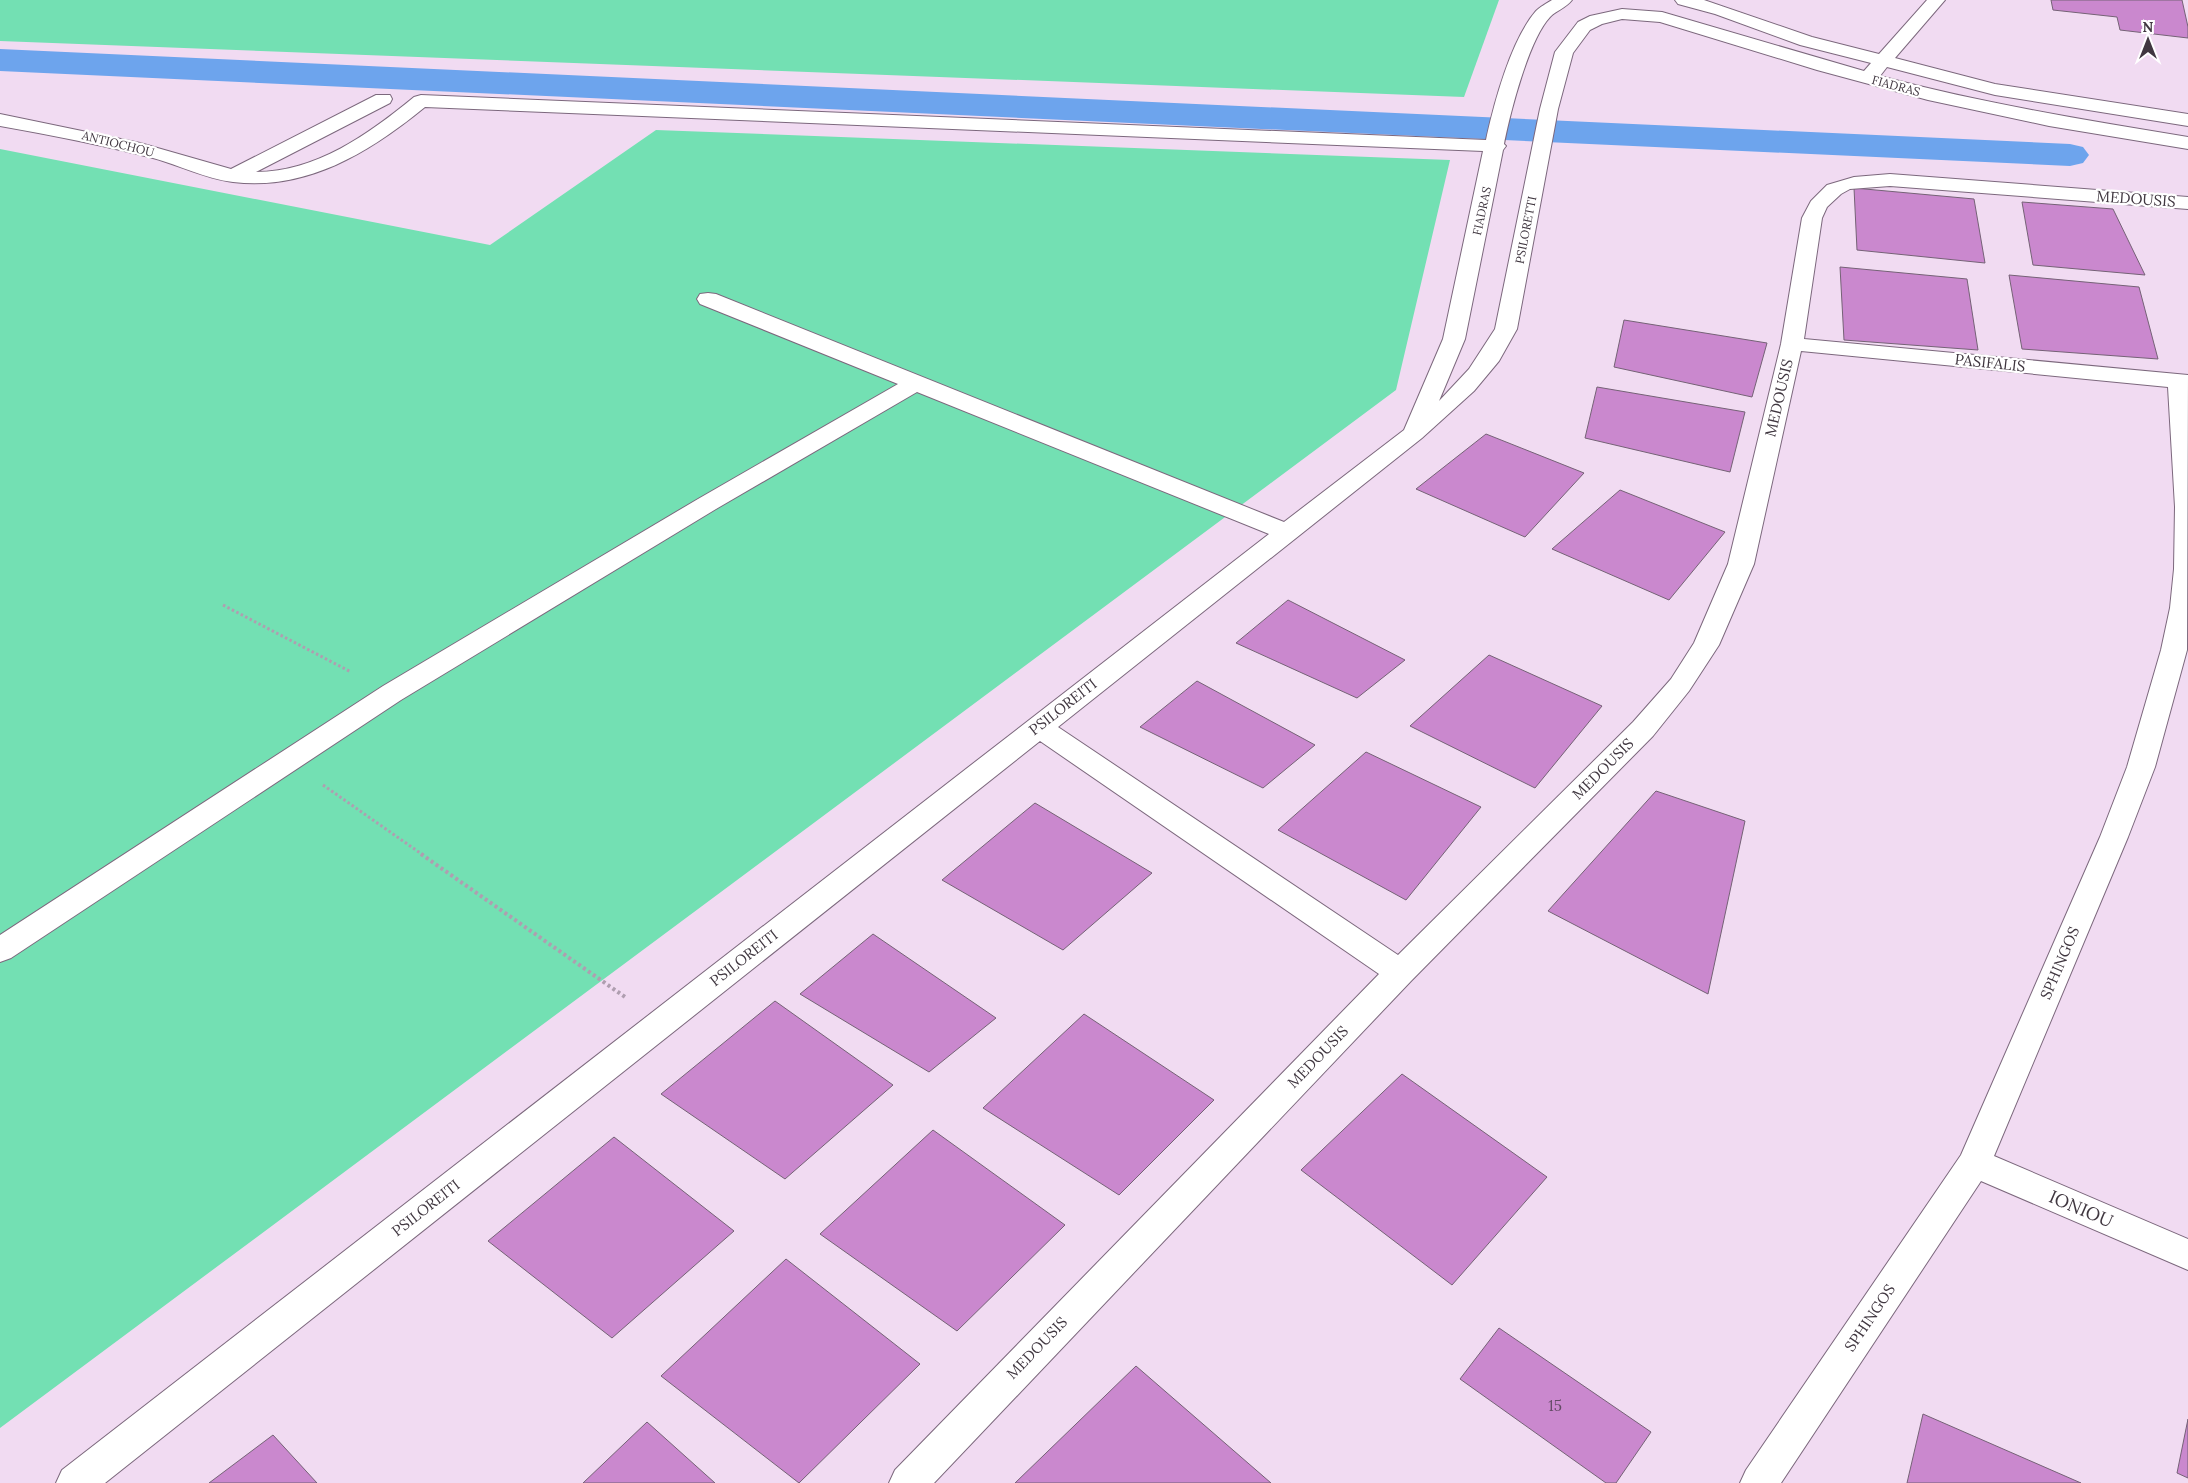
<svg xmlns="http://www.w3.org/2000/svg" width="2188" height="1483" font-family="Lora,serif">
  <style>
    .green { fill: #73e0b3 }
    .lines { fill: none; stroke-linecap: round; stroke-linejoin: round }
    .canal { fill: #6da4ed; fill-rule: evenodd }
    .building { fill: #ca88ce; stroke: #756276 }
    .minor-casing { stroke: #7c687d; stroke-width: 2 }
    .path-far1 { stroke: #af9eb0; stroke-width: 3; stroke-dasharray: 2.5 2.5; stroke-linecap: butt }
    .path { stroke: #af9eb0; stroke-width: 4; stroke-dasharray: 3 3; stroke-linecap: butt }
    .minor { fill: #fff; fill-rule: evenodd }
    .labels { text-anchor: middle; stroke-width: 4.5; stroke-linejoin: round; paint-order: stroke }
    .far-street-label { font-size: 12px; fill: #403740; stroke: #fff }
    .street-label { font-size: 15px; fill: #403740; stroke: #fff }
    .near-number-label { font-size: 15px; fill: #624b64 }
    .near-street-label { font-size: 18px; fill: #403740; stroke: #fff }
  </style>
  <rect width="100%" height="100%" fill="#f1dbf2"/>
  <g class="green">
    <path d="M0,0H1499L1464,97L0,41Z"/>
    <path d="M656,130L1450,160L1396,390L0,1428V149L490,245Z"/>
  </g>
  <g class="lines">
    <path class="canal" d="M0,49L2070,144L2083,147L2089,155L2083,163L2070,166L0,71Z"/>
  </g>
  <g class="building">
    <path d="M2051,0H2182L2188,27V38L2120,30L2117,17L2053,10Z"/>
    <path d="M1854,188L1974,199L1985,263L1857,250Z"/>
    <path d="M2022,202L2113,209L2145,275L2033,265Z"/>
    <path d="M1840,267L1967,279L1978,350L1844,340Z"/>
    <path d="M2009,275L2139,287L2158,359L2022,349Z"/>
    <path d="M1624,320L1767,343L1752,397L1614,367Z"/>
    <path d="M1597,387L1745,412L1730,472L1585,438Z"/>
    <path d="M1486,434L1584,473L1525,537L1416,489Z"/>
    <path d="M1620,490L1725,532L1669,600L1552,549Z"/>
    <path d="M1288,600L1405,660L1357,698L1236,643Z"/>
    <path d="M1489,655L1602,706L1535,788L1410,726Z"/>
    <path d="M1197,681L1315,745L1263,788L1140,727Z"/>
    <path d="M1366,752L1481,807L1406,900L1278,830Z"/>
    <path d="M1656,791L1745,821L1708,994L1548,911Z"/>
    <path d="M1035,803L1152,873L1063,950L942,880Z"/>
    <path d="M873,934L996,1018L929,1072L800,994Z"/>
    <path d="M775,1001L893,1085L785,1179L661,1094Z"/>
    <path d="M1084,1014L1214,1100L1119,1195L983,1108Z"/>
    <path d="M1402,1074L1547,1177L1452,1285L1301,1170Z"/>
    <path d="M933,1130L1065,1225L957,1331L820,1234Z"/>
    <path d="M614,1137L734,1231L612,1338L488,1241Z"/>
    <path d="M786,1259L920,1364L799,1483L661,1376Z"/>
    <path d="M1499,1328L1651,1432L1616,1483H1606L1460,1379Z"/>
    <path d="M1136,1366L1271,1483H1015Z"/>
    <path d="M1923,1414L2081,1483H1907Z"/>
    <path d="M2188,1419V1478L2177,1473Z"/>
    <path d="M647,1422L715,1483H583Z"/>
    <path d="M273,1435L317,1483H209Z"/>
  </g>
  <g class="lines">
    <defs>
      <path id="minor" d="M1552,0H1572C1566,8 1557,10 1550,17C1529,39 1510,113 1504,144L1506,146L1503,150L1465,339L1439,401L1469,369L1495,329L1540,109L1555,52L1578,22L1590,16L1622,9L1662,12L1864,71L1871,63L1800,45L1715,14L1678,4L1675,0H1704L1812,37L1879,54L1927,0H1945L1895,58L1995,84L2188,114V126L1995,95L1887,67L1880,76C1981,103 2084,120 2188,137V149L2049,126L1928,100L1817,70L1660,22L1622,19L1602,24L1590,30L1573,53L1558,109L1517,329L1499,361L1474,391L1422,438L1058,727L1398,955L1633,722L1671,679L1694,643L1728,564L1781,344L1802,218L1811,201L1827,185L1854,177L1890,174L2188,197V209L1890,186L1850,189L1841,194L1827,207L1822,218L1804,339L2188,375L2187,650L2155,767L2128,837L1994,1156L2188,1239V1270L1981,1181L1781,1483H1740L1746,1470L1961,1155L2100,837L2127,767L2161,650L2170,608L2174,569L2175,507L2168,387L1801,351L1754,564L1719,645L1689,691L1653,736L1411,981L934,1483H889L895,1470L1379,974L1040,741L105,1483H56L62,1470L1269,534L917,392L716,509L401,700L11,958L0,962V935L383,686L698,499L898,384L700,304L697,299L700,294L708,293L716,294L1284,522L1404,430L1443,339L1483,151L425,107C370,152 307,191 233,182C206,179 179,165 153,158C102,145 51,135 0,126V114L140,143L231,169L376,95H390L392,99L390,103L256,172C316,172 369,134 414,97L421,95L1486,140C1494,103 1511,40 1536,11C1540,7 1547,3 1552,0Z"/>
    </defs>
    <use href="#minor" class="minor-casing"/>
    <g class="path-far1">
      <path d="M223,605L351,672"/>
      <path d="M323,785L423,855"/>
    </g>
    <path class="path" d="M421,854L625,997"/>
    <use href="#minor" class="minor"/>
  </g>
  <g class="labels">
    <g class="far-street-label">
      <text transform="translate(1896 86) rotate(15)" y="4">FIADRAS</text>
      <text transform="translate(118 144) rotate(14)" y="4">ANTIOCHOU</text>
      <text transform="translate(1482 211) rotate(-78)" y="4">FIADRAS</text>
      <text transform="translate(1526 230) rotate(-79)" y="4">PSILORETTI</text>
    </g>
    <g class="street-label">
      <text transform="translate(2136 199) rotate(4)" y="5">MEDOUSIS</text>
      <text transform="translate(1990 363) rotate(6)" y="5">PASIFALIS</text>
      <text transform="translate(1779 398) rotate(-77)" y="5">MEDOUSIS</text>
      <text transform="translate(1063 707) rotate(-38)" y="5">PSILOREITI</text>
      <text transform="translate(1603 769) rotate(-45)" y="5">MEDOUSIS</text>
      <text transform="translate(744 958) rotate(-38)" y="5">PSILOREITI</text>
      <text transform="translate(2060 963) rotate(-67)" y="5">SPHINGOS</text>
      <text transform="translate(1318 1057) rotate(-46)" y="5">MEDOUSIS</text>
      <text transform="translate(426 1208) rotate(-38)" y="5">PSILOREITI</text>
      <text transform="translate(1870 1318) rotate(-56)" y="5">SPHINGOS</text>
      <text transform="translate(1037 1348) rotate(-46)" y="5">MEDOUSIS</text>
    </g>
    <g class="near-number-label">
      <text x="1555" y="1411">15</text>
    </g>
    <g class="near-street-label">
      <text transform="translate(2081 1209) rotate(23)" y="6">IONIOU</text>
    </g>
  </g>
  <g transform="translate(2148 40)" stroke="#ffffff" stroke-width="4" paint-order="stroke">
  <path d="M0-4L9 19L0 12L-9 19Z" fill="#403740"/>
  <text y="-8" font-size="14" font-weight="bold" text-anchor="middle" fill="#403740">N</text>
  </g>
</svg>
